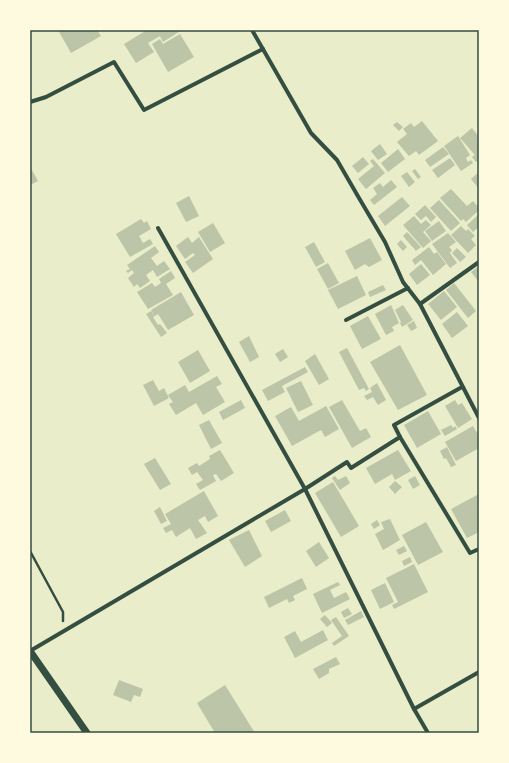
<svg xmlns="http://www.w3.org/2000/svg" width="509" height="763" font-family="Cabin,sans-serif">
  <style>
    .building { fill: #bcc5a7 }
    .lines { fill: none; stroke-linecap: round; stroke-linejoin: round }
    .path { stroke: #344e41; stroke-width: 2.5 }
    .minor { stroke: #344e41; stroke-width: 4 }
    .tertiary { stroke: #344e41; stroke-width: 7 }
    .neatline { fill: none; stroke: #344e41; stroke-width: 1.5 }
  </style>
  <rect width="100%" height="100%" fill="#e9edc9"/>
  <g class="building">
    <path d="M58,30H97L101,36L71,53Z"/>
    <path d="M147,30H182L163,42L160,36L148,43L154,52L136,63L124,44Z"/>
    <path d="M180,34L194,57L168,72L152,44L160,39L163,44Z"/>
    <path d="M422,121L438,141L419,155L416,151L409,156L397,142L407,134L403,129L411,123L414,127Z"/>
    <path d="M397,122L403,127L399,131L393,125Z"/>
    <path d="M472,128L479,137V160L476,162L472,157L475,155L460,138Z"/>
    <path d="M458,136L470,155L466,158L468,162L471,160L473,163L461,171L444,146Z"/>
    <path d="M380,144L387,154L378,160L371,151Z"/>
    <path d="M443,147L449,154L430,167L425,160Z"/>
    <path d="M398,149L405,159L388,172L381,163Z"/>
    <path d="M363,157L369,164L358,173L352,166Z"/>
    <path d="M450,158L455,165L438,178L432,170Z"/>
    <path d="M373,159L385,173L366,189L358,179L374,166L370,161Z"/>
    <path d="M415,169L421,177L418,179L412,171Z"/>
    <path d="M32,170L38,181L30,185V172Z"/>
    <path d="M407,172L415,182L409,187L401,176Z"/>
    <path d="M479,172V189L471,179Z"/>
    <path d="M391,180L397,187L374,205L370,200L377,194L373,188L380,183L383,187Z"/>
    <path d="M451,189L467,206L473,201L479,208V210L466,222L463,219L461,221L440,198Z"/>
    <path d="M189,196L199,216L186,222L176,203Z"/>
    <path d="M402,197L410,206L385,226L378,216Z"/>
    <path d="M439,200L460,223L451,231L430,208Z"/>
    <path d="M425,205L436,217L431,222L426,216L421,220L415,214Z"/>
    <path d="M479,214V227L473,232L467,225Z"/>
    <path d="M414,216L421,224L426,220L431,225L423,232L431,241L423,248L403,225Z"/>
    <path d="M141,219L144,223L147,221L151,229L139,236L143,243L150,239L153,244L130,257L116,234Z"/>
    <path d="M439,221L446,231L432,241L425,231Z"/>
    <path d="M213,223L225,243L210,252L198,232Z"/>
    <path d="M461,226L466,231L468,229L475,236L471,239L476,245L468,253L451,235Z"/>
    <path d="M407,232L421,247L416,251L403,236Z"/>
    <path d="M448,233L456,242L449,247L452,250L450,253L457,263L450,268L432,244Z"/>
    <path d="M188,237L192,243L199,237L213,259L193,273L185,262L195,255L193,253L185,259L176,246Z"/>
    <path d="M370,238L382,260L369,267L365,264L355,270L345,251Z"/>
    <path d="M401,240L407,247L403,251L397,244Z"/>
    <path d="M314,242L325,262L316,267L305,247Z"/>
    <path d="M155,246L159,252L151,258L157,266L164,261L170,269L157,277L153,270L146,275L150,281L140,288L137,284L134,287L128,278L134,273L132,270L128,273L126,271L130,269L127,265Z"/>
    <path d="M429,247L434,254L437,252L446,264L433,275L421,260L415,265L412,260Z"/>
    <path d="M457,248L466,257L460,262L452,253Z"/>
    <path d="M328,263L339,283L328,289L317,269Z"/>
    <path d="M421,264L430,275L417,285L409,274Z"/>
    <path d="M479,266V282L471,272Z"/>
    <path d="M171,271L175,278L166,284L173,295L148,309L137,292L152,283L155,287L161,283L159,279Z"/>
    <path d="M357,276L366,295L338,309L328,290Z"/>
    <path d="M454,283L476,311L468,318L446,290Z"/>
    <path d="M383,285L386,290L370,297L368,292Z"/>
    <path d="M444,291L457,307L441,320L428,304Z"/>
    <path d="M181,292L194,315L168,330L158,314L155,316L151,310Z"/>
    <path d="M391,305L399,323L392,327L394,331L386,335L375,314Z"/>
    <path d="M403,305L413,320L402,327L400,323L401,322L395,310Z"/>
    <path d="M151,311L155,316L153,317L158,325L160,324L167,333L161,337L146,314Z"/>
    <path d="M457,312L468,326L452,338L442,324Z"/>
    <path d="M368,316L381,339L362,349L350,326Z"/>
    <path d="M414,321L417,328L411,331L407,325Z"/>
    <path d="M249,336L259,357L250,362L239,342Z"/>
    <path d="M400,345L427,395L398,410L370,362Z"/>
    <path d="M347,348L369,389L366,391L364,388L359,390L339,352Z"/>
    <path d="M283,349L288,357L280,362L275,354Z"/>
    <path d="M198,350L210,371L190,383L178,362Z"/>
    <path d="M315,354L329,379L319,385L305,361Z"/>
    <path d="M305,367L308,372L282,386L285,392L268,401L262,390Z"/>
    <path d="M217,376L222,384L216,387L225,402L203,415L196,403L176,415L169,404L173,402L168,395L185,385L189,392Z"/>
    <path d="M153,380L159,391L164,388L169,398L154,406L143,385Z"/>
    <path d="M301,381L313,405L298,412L286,388Z"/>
    <path d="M377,383L386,400L378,405L373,397L367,400L364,396L372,392L370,388Z"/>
    <path d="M241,400L245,408L223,420L219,412Z"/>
    <path d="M342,400L360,431L366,428L371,437L352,448L329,407Z"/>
    <path d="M455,400L458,405L462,403L472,419L458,428L445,406Z"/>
    <path d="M326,406L339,429L325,437L321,430L292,446L275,416L291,407L299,421Z"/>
    <path d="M428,411L441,434L417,448L404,425Z"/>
    <path d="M209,420L222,443L211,449L199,425Z"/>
    <path d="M451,425L453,428L455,426L457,429L445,436L441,430Z"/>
    <path d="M473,426L479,436V448L456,461L445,442Z"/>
    <path d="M447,447L456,465L451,467L446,458L444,459L440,451Z"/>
    <path d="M220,450L234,473L221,481L216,474L213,475L216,481L200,490L196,484L203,480L197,472L192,475L188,468L197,463L199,466L210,459L209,456Z"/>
    <path d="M398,450L411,471L395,480L392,474L375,484L366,468Z"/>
    <path d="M155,458L171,484L160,490L144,464Z"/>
    <path d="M335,476L338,480L346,476L350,483L340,490L332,478Z"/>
    <path d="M415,476L420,485L413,489L408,480Z"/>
    <path d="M395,481L402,487L395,494L389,487Z"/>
    <path d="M333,482L359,526L341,537L315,493Z"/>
    <path d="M204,491L218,516L208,522L205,516L198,520L207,533L196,539L190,528L176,537L172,530L166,533L163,528L171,524L165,514Z"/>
    <path d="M479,494V532L467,538L451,509Z"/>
    <path d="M160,507L167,521L161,524L154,511Z"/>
    <path d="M285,510L291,521L271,532L265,521Z"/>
    <path d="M390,519L400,540L383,550L375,534L384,529L381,522Z"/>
    <path d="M377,520L380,525L374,529L371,524Z"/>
    <path d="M426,522L443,552L418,565L402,535Z"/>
    <path d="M249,530L262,556L245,567L229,540Z"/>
    <path d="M319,542L329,558L316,567L306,551Z"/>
    <path d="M404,546L407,551L399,555L396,550Z"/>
    <path d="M410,557L412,562L404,566L402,561Z"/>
    <path d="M414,564L428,592L394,609L392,605L398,602L386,578Z"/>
    <path d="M302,578L307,589L293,596L295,600L289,603L287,599L269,608L264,597Z"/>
    <path d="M338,582L340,585L330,590L334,598L346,592L350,599L322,613L313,594Z"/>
    <path d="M385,583L394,602L380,609L371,590Z"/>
    <path d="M348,608L352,614L344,618L341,612Z"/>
    <path d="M361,611L364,617L348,625L345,620Z"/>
    <path d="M325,615L332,623L327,627L320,619Z"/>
    <path d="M336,617L349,636L334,646L332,643L342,636L331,620Z"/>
    <path d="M323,630L328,640L295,658L284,637L295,631L301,642Z"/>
    <path d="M336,657L340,664L329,669V673L319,679L313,669Z"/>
    <path d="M119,680L143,689L140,697L134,695L131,702L113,695Z"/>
    <path d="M225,685L255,733H215L197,703Z"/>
  </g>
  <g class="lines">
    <path class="path" d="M30,551L63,612V621"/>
    <g class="minor">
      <path d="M252,30L311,133L337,160L359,198L385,242L403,282L420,304L479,418"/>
      <path d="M30,102L46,97L114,62L144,110L263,49"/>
      <path d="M158,228L305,489L414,709L428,733"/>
      <path d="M420,304L479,262"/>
      <path d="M346,320L408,288"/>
      <path d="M400,437L470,553L479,549"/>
      <path d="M30,651L305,489L347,462L351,468L400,437L394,425L462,387"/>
      <path d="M414,709L479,672"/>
    </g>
    <path class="tertiary" d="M30,651L87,733"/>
  </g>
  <rect width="509" height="763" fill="none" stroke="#fefae0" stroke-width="62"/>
  <rect x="31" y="31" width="447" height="701" class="neatline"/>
</svg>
